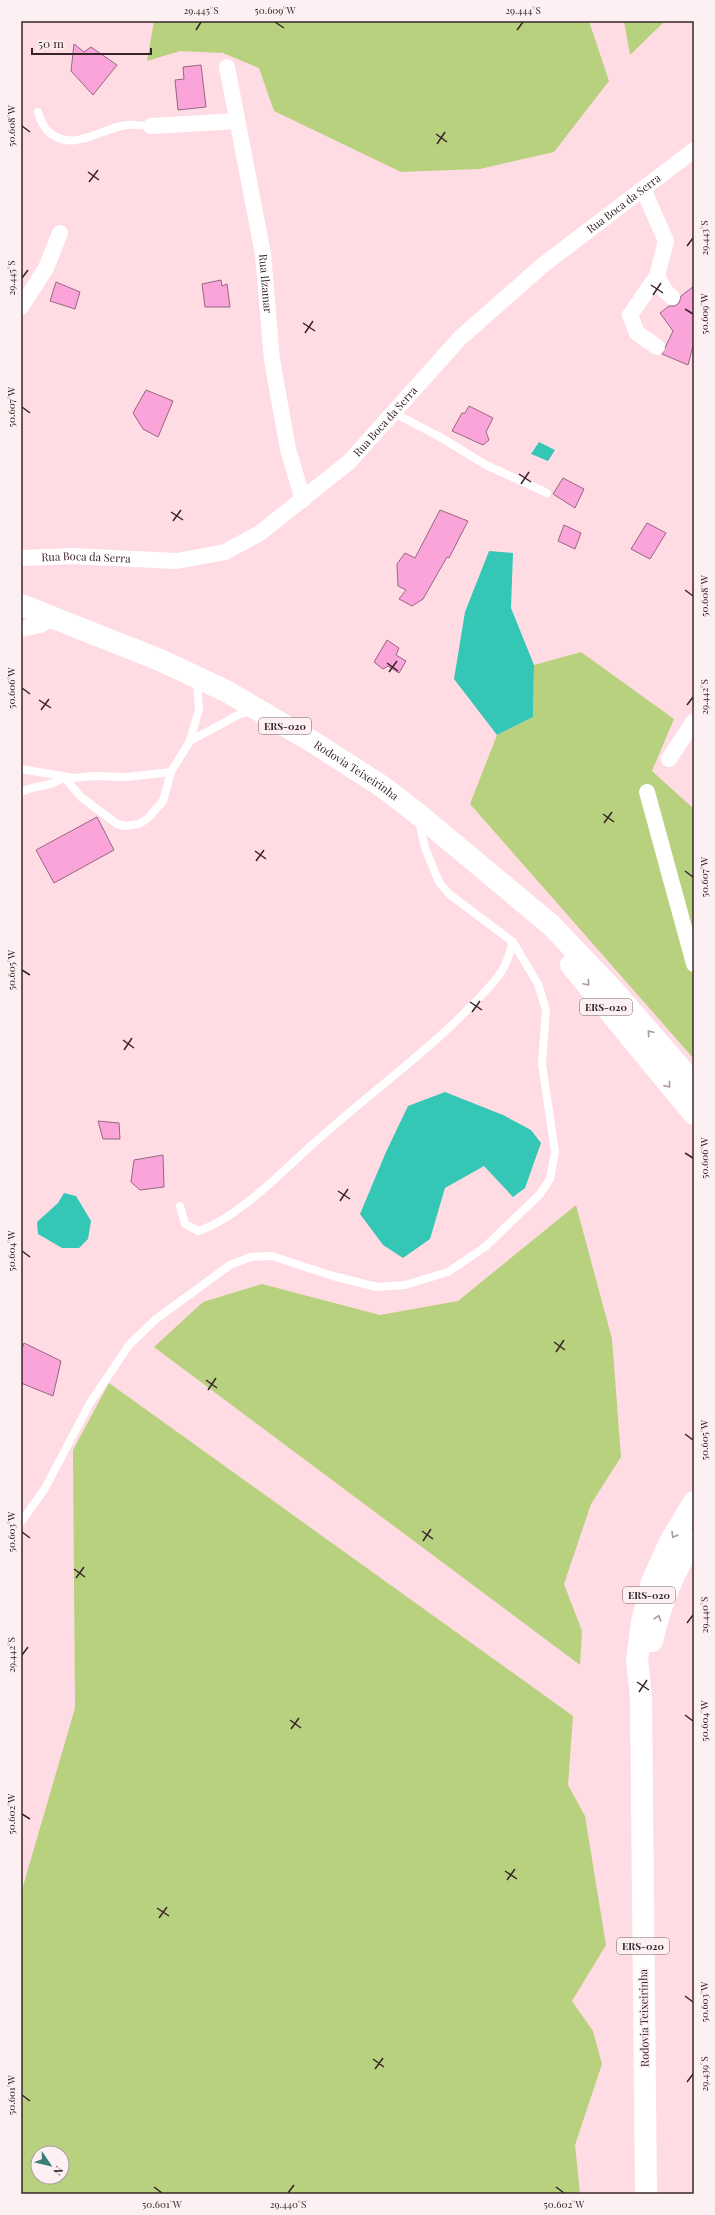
<svg xmlns="http://www.w3.org/2000/svg" width="715" height="2215" font-family="'Playfair Display',serif">
  <style>
    .green { fill: #b8d17e; fill-rule: evenodd }
    .water { fill: #35c7b5 }
    .building { fill: #fba4d9; stroke: #946882 }
    .lines { fill: none; stroke-linecap: round; stroke-linejoin: round }
    .service { stroke: #fff; stroke-width: 8 }
    .minor { stroke: #fff; stroke-width: 16 }
    .primary { stroke: #fff; stroke-width: 22 }
    .oneway { stroke: #a69c9f }
    .ticks { fill: none; stroke: #392429; stroke-width: 1.5 }
    .labels { text-anchor: middle; stroke-width: 3.5; stroke-linejoin: round; paint-order: stroke }
    .shield { fill: #fcf0f2; stroke: #746165; stroke-width: 1 }
    .shield-label { font-size: 10px; font-weight: bold; fill: #392429 }
    .street-label { font-size: 11px; fill: #392429; stroke: #fcf0f2 }
    .neatline { fill: none; stroke: #392429; stroke-width: 1.5 }
    .ticks-label { font-size: 10px; text-anchor: middle; fill: #392429 }
  </style>
  <rect width="100%" height="100%" fill="#ffdce3"/>
  <g class="green">
    <path d="M154,21H589L609,81L554,152L480,169L401,172L274,111L259,68L223,53L180,51L147,61Z"/>
    <path d="M624,21H665L630,55Z"/>
    <path d="M581,652L674,719L652,771L694,809V1059L470,804L497,735L533,717L534,665Z"/>
    <path d="M576,1205L612,1339L621,1457L591,1504L564,1584L582,1631L580,1665L154,1347L203,1302L262,1284L380,1315L458,1301Z"/>
    <path d="M109,1383L573,1716L568,1785L585,1816L606,1945L572,2001L593,2031L602,2064L575,2145L580,2194H21V1893L75,1708L73,1450ZM38,2153H62V2177H38Z"/>
  </g>
  <g class="water">
    <path d="M539,442L555,450L548,461L531,454Z"/>
    <path d="M489,551L513,553L511,608L534,665L533,717L497,735L454,679L465,612Z"/>
    <path d="M445,1092L503,1115L531,1130L541,1143L525,1188L513,1197L484,1166L445,1188L430,1239L403,1258L383,1245L360,1214L386,1152L408,1106Z"/>
    <path d="M64,1193L76,1196L91,1221L88,1239L79,1248H62L38,1234L37,1222L58,1203Z"/>
  </g>
  <g class="building">
    <path d="M74,44L84,52L91,47L117,65L93,95L71,71Z"/>
    <path d="M201,65L206,107L178,110L175,80L184,79L183,67Z"/>
    <path d="M221,280L222,286L227,284L230,307H205L202,284Z"/>
    <path d="M56,282L80,292L75,309L50,301Z"/>
    <path d="M694,286V342L688,365L662,354L673,331L660,313L669,306H675L679,303L681,296Z"/>
    <path d="M146,390L173,401L158,437L143,429L133,413Z"/>
    <path d="M469,406L493,418L486,432L489,440L483,445L452,431L462,413H465Z"/>
    <path d="M563,478L584,489L575,508L553,494Z"/>
    <path d="M440,510L468,521L449,558L447,557L423,599L412,606L399,599L406,590L398,586L397,564L405,553L415,558Z"/>
    <path d="M647,523L666,533L650,559L631,549Z"/>
    <path d="M564,525L581,533L575,549L558,541Z"/>
    <path d="M387,640L399,648L396,655L406,661L399,673L388,666L383,669L374,662Z"/>
    <path d="M97,817L114,850L54,883L36,850Z"/>
    <path d="M98,1121L119,1123L120,1139H103Z"/>
    <path d="M163,1155L164,1187L140,1190L131,1182L134,1160Z"/>
    <path d="M24,1343L61,1361L53,1396L21,1383V1351Z"/>
  </g>
  <g class="lines">
    <g class="service">
      <path d="M38,112C40,120 43,127 50,133C74,152 100,129 126,125C134,124 143,126 151,126"/>
      <path d="M394,413L440,437L486,465L547,493"/>
      <path d="M190,741L240,714L252,711"/>
      <path d="M21,769L74,778L93,776L127,777L171,772L190,741L199,709L197,680"/>
      <path d="M21,792C34,785 52,787 64,777L81,797L117,824L125,826L139,824L148,818L163,801L171,772"/>
      <path d="M180,1206L185,1224L198,1231C240,1218 288,1165 322,1136C381,1084 446,1038 497,978C506,967 509,955 513,942"/>
      <path d="M21,1522L44,1490L90,1403L129,1345L156,1319L230,1265L251,1257L272,1256L333,1276L377,1287L405,1285L448,1272L485,1247L540,1194L550,1179L555,1152L542,1064L546,1010L538,984L513,942L449,894L439,882L425,848L419,820"/>
    </g>
    <g class="minor">
      <path id="s1" d="M227,67L263,254L272,360L288,449L303,500"/>
      <path d="M151,126L237,121"/>
      <path d="M643,189L666,241L657,276L665,291L672,297"/>
      <path d="M657,276L630,315L637,333L657,347"/>
      <path d="M21,307L46,268L60,233"/>
      <path id="s2" d="M21,558L72,556L177,561L225,552L260,533L349,462L460,338L543,265L694,150"/>
      <path d="M21,629L40,625L55,617"/>
      <path d="M669,759L694,721"/>
      <path d="M647,792L694,964"/>
    </g>
    <g class="primary">
      <path id="s3" d="M21,605L160,660L226,691L313,742L383,787L418,814L551,925L612,989L694,1084"/>
      <path d="M571,965L694,1114"/>
      <path d="M652,1641C660,1606 674,1570 694,1540"/>
      <path d="M646,2194L641,1697L637,1661L642,1622L652,1582L670,1542L694,1502"/>
    </g>
  </g>
  <defs><path id="oneway-chevron" d="M-2-3.5L2.5 0L-2 3.5" fill="none" stroke-width="1.6" stroke-linecap="round" stroke-linejoin="round"/></defs>
  <g class="oneway">
    <use href="#oneway-chevron" transform="translate(587 983) rotate(50)"/>
    <use href="#oneway-chevron" transform="translate(650 1033) rotate(-131)"/>
    <use href="#oneway-chevron" transform="translate(668 1085) rotate(51)"/>
    <use href="#oneway-chevron" transform="translate(674 1535) rotate(121)"/>
    <use href="#oneway-chevron" transform="translate(658 1618) rotate(-72)"/>
  </g>
  <path class="ticks" d="M275,22L284,28M196,30L201,22M517,30L523,22M22,126L30,132M436,134L447,142M437,144L445,132M88,172L99,180M89,182L98,170M687,246L693,238M22,278L28,270M651,285L663,293M653,295L661,283M685,309L693,314M303,323L315,331M305,333L313,321M22,407L30,413M519,474L531,482M521,484L529,472M171,512L183,520M173,521L181,510M685,590L693,596M387,663L398,671M389,672L397,661M22,688L30,694M39,700L51,708M687,705L693,697M41,710L49,699M603,814L614,822M604,823L612,812M255,851L266,859M256,861L264,850M685,871L693,877M22,970L30,975M470,1002L482,1010M472,1012L480,1001M123,1040L134,1048M124,1050L132,1038M685,1153L693,1158M338,1191L350,1199M340,1201L348,1189M22,1251L30,1257M554,1342L565,1350M556,1352L564,1340M206,1380L217,1388M208,1390L216,1378M685,1434L693,1440M422,1531L433,1539M22,1532L30,1538M423,1541L431,1529M74,1569L85,1577M76,1578L84,1567M687,1623L693,1615M22,1655L28,1647M637,1682L649,1690M639,1692L647,1680M685,1715L693,1721M290,1720L301,1728M291,1729L299,1718M22,1814L30,1819M505,1871L517,1879M507,1880L515,1869M157,1908L169,1916M159,1918L167,1907M685,1996L693,2002M373,2059L384,2067M375,2069L383,2058M687,2082L693,2074M22,2095L30,2101M154,2187L162,2193M556,2187L564,2193M288,2193L294,2185"/>
  <g class="labels">
    <g class="shield">
      <rect x="259" y="718" width="52" height="16" rx="3"/>
      <rect x="580" y="999" width="52" height="16" rx="3"/>
      <rect x="623" y="1587" width="52" height="16" rx="3"/>
      <rect x="617" y="1938" width="52" height="16" rx="3"/>
    </g>
    <g class="shield-label">
      <text x="285" y="730">ERS-020</text>
      <text x="606" y="1011">ERS-020</text>
      <text x="649" y="1599">ERS-020</text>
      <text x="643" y="1950">ERS-020</text>
    </g>
    <g class="street-label">
      <text dy="4" stroke="none"><textPath href="#s2" startOffset="737">Rua Boca da Serra</textPath></text>
      <text dy="4" stroke="none"><textPath href="#s1" startOffset="220">Rua Ilzamar</textPath></text>
      <text dy="4" stroke="none"><textPath href="#s2" startOffset="413">Rua Boca da Serra</textPath></text>
      <text dy="4" stroke="none"><textPath href="#s2" startOffset="65">Rua Boca da Serra</textPath></text>
      <text dy="4" stroke="none"><textPath href="#s3" startOffset="375">Rodovia Teixeirinha</textPath></text>
      <text transform="translate(644 2018) rotate(-91)" y="4">Rodovia Teixeirinha</text>
    </g>
  </g>
  <rect width="715" height="2215" fill="none" stroke="#fcf0f2" stroke-width="44"/>
  <g transform="translate(50 2165) rotate(125)"><circle r="19" fill="#fcf0f2" stroke="#ae9ea2"/>
  <path d="M0-3L7 15L0 10L-7 15Z" fill="#3a7f75"/>
  <text y="-6" font-size="11" font-weight="bold" text-anchor="middle" fill="#392429">N</text>
  </g>
  <path d="M32 48v6h119v-6" fill="none" stroke="#392429" stroke-width="2"/>
  <text x="38" y="48" font-size="12" fill="#392429" stroke="#fcf0f2" stroke-width="3" paint-order="stroke">50 m</text>
  <rect x="22" y="22" width="671" height="2171" class="neatline"/>
  <g class="ticks-label">
    <text x="201" y="14">29.445°S</text>
    <text x="275" y="14">50.609°W</text>
    <text x="523" y="14">29.444°S</text>
    <text transform="translate(11 126) rotate(-90)" y="4">50.608°W</text>
    <text transform="translate(704 238) rotate(-90)" y="4">29.443°S</text>
    <text transform="translate(11 278) rotate(-90)" y="4">29.445°S</text>
    <text transform="translate(704 314) rotate(-90)" y="4">50.609°W</text>
    <text transform="translate(11 407) rotate(-90)" y="4">50.607°W</text>
    <text transform="translate(704 596) rotate(-90)" y="4">50.608°W</text>
    <text transform="translate(11 688) rotate(-90)" y="4">50.606°W</text>
    <text transform="translate(704 697) rotate(-90)" y="4">29.442°S</text>
    <text transform="translate(704 877) rotate(-90)" y="4">50.607°W</text>
    <text transform="translate(11 970) rotate(-90)" y="4">50.605°W</text>
    <text transform="translate(704 1158) rotate(-90)" y="4">50.606°W</text>
    <text transform="translate(11 1251) rotate(-90)" y="4">50.604°W</text>
    <text transform="translate(704 1440) rotate(-90)" y="4">50.605°W</text>
    <text transform="translate(11 1532) rotate(-90)" y="4">50.603°W</text>
    <text transform="translate(704 1615) rotate(-90)" y="4">29.440°S</text>
    <text transform="translate(11 1655) rotate(-90)" y="4">29.442°S</text>
    <text transform="translate(704 1721) rotate(-90)" y="4">50.604°W</text>
    <text transform="translate(11 1814) rotate(-90)" y="4">50.602°W</text>
    <text transform="translate(704 2002) rotate(-90)" y="4">50.603°W</text>
    <text transform="translate(704 2074) rotate(-90)" y="4">29.439°S</text>
    <text transform="translate(11 2095) rotate(-90)" y="4">50.601°W</text>
    <text x="162" y="2208">50.601°W</text>
    <text x="288" y="2208">29.440°S</text>
    <text x="564" y="2208">50.602°W</text>
  </g>
</svg>
